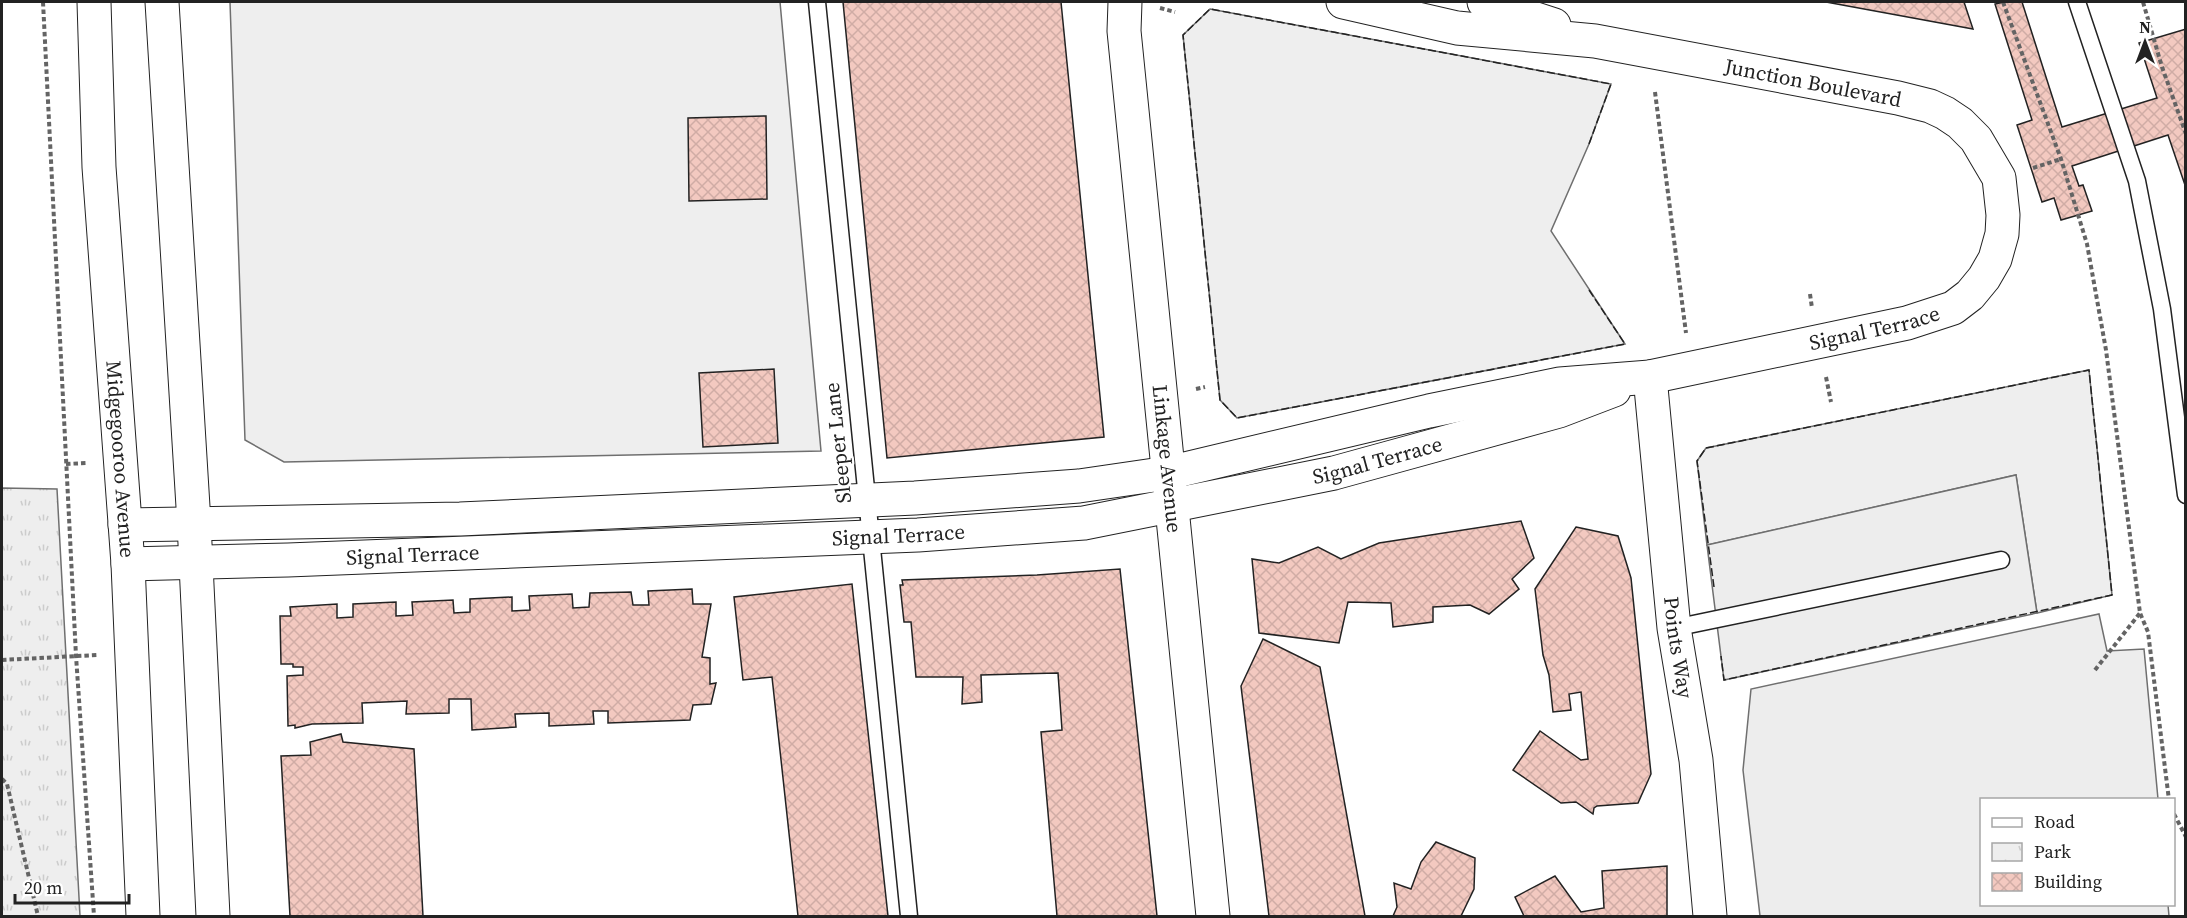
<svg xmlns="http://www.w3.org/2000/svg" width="2187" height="918" font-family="'Source Serif 4',serif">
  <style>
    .green { fill: #eee; stroke: #6f6f6f; stroke-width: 1.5 }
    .park { fill: url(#park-tufts); stroke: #6f6f6f; stroke-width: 1.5 }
    .parking { fill: #ededed; stroke: #6f6f6f; stroke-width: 1.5 }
    .building { fill: url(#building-cross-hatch); stroke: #222; stroke-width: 1.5 }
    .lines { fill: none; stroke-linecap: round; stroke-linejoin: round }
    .lane-casing { stroke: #222; stroke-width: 19 }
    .street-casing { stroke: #222; stroke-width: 35 }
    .primary-casing { stroke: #222; stroke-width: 35 }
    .path { stroke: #646464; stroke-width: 4; stroke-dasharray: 4.5 3; stroke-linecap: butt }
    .lane { stroke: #fff; stroke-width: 16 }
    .street { stroke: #fff; stroke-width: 33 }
    .primary { stroke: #fff; stroke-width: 33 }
    .fence { stroke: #222; stroke-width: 1.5; stroke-dasharray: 8 3; stroke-linecap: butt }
    .labels { text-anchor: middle; stroke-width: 4.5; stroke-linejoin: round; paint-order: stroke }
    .street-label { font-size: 21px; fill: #222; stroke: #fff }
  </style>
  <defs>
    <pattern id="park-tufts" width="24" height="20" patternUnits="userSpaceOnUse" patternTransform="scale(1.5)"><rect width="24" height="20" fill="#eee"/><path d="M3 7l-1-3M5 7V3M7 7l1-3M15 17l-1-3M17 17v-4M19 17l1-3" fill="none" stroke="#ccc"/></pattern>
    <pattern id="building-cross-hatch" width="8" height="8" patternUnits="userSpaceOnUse" patternTransform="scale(1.5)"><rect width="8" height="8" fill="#f3c9c0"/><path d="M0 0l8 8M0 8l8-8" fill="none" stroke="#d0aca5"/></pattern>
  </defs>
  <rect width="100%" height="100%" fill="#fff"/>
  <g class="green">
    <path d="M230,2H780L821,451L284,462L245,440Z"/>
    <path d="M1210,9L1611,84L1589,144L1551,231L1625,344L1237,418L1220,400L1183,35Z"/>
    <path d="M2089,370L2112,595L2037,613L2016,475L1707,545L1697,461L1706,448Z"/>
  </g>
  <path class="park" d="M2,488L57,489L80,916H2Z"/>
  <g class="parking">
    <path d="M2016,475L2037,613L1724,680L1707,545Z"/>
    <path d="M2099,614L2107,651L2144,649L2158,799L1982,800V904L2168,905L2169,916H1760L1743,770L1751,689Z"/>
  </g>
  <g class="building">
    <path d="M843,2H1061L1104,437L887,458Z"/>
    <path d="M1826,2H1964L1973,29Z"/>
    <path d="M2004,2H2022L2062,127L2157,98L2139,43L2186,29V188L2168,135L2072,166L2079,186L2083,185L2092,211L2061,220L2054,198L2042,202L2017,125L2032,120L1995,4Z"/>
    <path d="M766,116L767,199L689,201L688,118Z"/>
    <path d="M774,369L778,443L703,447L699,373Z"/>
    <path d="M1521,521L1534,558L1512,579L1519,589L1489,614L1470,605L1433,607V622L1393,627L1391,603L1348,602L1339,643L1259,633L1252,559L1279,563L1318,547L1341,559L1379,543Z"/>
    <path d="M1576,527L1618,536L1631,578L1651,774L1638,803L1597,806L1594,808L1593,814L1576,802L1561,803L1513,770L1540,731L1581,760L1588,759L1581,692L1569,694L1571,710L1553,712L1549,675L1543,655L1535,589Z"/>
    <path d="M1120,569L1157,916H1057L1041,732L1062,730L1058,673L981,675L982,702L962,704L963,677H916L911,622H904L900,585H903L902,580L1037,575Z"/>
    <path d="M852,584L888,916H798L772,677L743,680L734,597Z"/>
    <path d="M692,589L693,604H711L702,657L710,658V684L716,683L711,704L693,705L690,720L608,723V711H593L594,724L549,726V713L515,714L516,727L472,730L471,699H449V713L406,714L407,701L362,703L363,723L312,724L295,728V725L288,726L287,676L303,675V667H293V664H281L280,616H291L290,607L337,604V618L353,617V604L396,602V616L413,615L412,602L453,600L454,613L470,612V599L512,597V611L530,610L529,596L572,594L573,608L589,607L590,593L631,592L633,605H649L648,591Z"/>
    <path d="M1263,639L1320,667L1365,916H1269L1241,686Z"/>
    <path d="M341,734L343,742L414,749L423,916H290L281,756L311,755L310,742Z"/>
    <path d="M1436,842L1475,858L1474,889L1461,916H1393L1397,907L1394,883L1411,889L1421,862Z"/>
    <path d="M1667,866V916H1524L1515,897L1555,876L1581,912L1604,908L1602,871Z"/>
  </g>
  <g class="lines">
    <defs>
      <g id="lane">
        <path d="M817,2L909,916"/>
        <path d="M2077,2L2137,181L2162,309L2186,495"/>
        <path d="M1674,628L2001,560"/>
      </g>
      <g id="street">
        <path id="s1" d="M1125,2L1124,31L1213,916"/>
        <path d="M1484,2L1554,25"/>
        <path id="s2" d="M1650,377L1674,628L1696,760L1710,916"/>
        <path id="s3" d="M125,525L460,519L915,498L1079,486L1168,473L1429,411L1560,384L1650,377L1907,323L1953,308L1970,295L1984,278L1995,259L2002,234L2003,215L1999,178L1976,139L1960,123L1945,113L1930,106L1898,98L1595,41L1457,28L1343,2"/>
        <path id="s4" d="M128,564L288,560L918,535L1084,523L1334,473L1559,411L1614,390"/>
      </g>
      <g id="primary">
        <path id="s5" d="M94,2L99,167L128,564L143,916"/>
        <path d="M162,2L194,523L213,916"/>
      </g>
    </defs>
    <use href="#lane" class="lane-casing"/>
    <use href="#street" class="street-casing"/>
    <use href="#primary" class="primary-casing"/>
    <g class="path">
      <path d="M43,2L76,656L94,916"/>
      <path d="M2003,2L2061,159L2087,244L2106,350L2140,613L2148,632L2169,800"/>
      <path d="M2143,2L2162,67L2186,134"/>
      <path d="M1160,8L1175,12"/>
      <path d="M1655,92L1686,333"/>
      <path d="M2033,168L2061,159"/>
      <path d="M1810,294L1812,308"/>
      <path d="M1826,377L1831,402"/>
      <path d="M1196,389L1205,387"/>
      <path d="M66,464L86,463"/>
      <path d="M2,660L97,655"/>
      <path d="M2095,670L2140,613"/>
      <path d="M2,779L7,784L38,916"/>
      <path d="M2174,814L2186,837"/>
    </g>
    <use href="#lane" class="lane"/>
    <use href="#street" class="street"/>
    <use href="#primary" class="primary"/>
    <g class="fence">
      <path d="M1589,144L1611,84L1210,9L1183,35L1220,400L1237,418L1625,344L1589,290"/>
      <path d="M1714,587L1697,461L1706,448L2089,370L2112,595L1724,680L1721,656"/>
    </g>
  </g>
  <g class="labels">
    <g class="street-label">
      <text transform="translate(1813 83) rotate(11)" y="7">Junction Boulevard</text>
      <text dy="7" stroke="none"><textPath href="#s3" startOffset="1767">Signal Terrace</textPath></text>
      <text transform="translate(838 443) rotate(-96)" y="7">Sleeper Lane</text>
      <text dy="7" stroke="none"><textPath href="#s5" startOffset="458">Midgegooroo Avenue</textPath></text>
      <text dy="7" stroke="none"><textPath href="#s1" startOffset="459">Linkage Avenue</textPath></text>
      <text dy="7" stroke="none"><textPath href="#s4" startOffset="1257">Signal Terrace</textPath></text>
      <text dy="7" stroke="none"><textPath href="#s4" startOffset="771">Signal Terrace</textPath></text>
      <text dy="7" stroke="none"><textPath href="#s4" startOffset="285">Signal Terrace</textPath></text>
      <text dy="7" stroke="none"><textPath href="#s2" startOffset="272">Points Way</textPath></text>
    </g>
  </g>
  <rect width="2187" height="918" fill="none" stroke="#222222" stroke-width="6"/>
  <rect x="1980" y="798" width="195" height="108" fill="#ffffff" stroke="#a7a7a7" stroke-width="1.5"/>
  <rect x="1992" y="818" width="30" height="9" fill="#ffffff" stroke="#a7a7a7" stroke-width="1.5"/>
  <text x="2034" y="828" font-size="18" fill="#222222">Road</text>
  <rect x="1992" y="843" width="30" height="18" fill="url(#park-tufts)" stroke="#a7a7a7" stroke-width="1.5"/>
  <text x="2034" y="858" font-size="18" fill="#222222">Park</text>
  <rect x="1992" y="873" width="30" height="18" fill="url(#building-cross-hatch)" stroke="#a7a7a7" stroke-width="1.5"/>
  <text x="2034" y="888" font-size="18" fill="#222222">Building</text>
  <g transform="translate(2145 42)" stroke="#ffffff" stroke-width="4.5" paint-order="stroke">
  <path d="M0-4.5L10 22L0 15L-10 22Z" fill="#222222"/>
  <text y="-9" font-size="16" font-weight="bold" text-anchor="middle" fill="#222222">N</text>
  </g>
  <path d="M15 894v9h114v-9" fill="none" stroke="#222222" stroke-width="3"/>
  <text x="24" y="894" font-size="18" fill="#222222" stroke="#ffffff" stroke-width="4.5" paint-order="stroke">20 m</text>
</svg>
